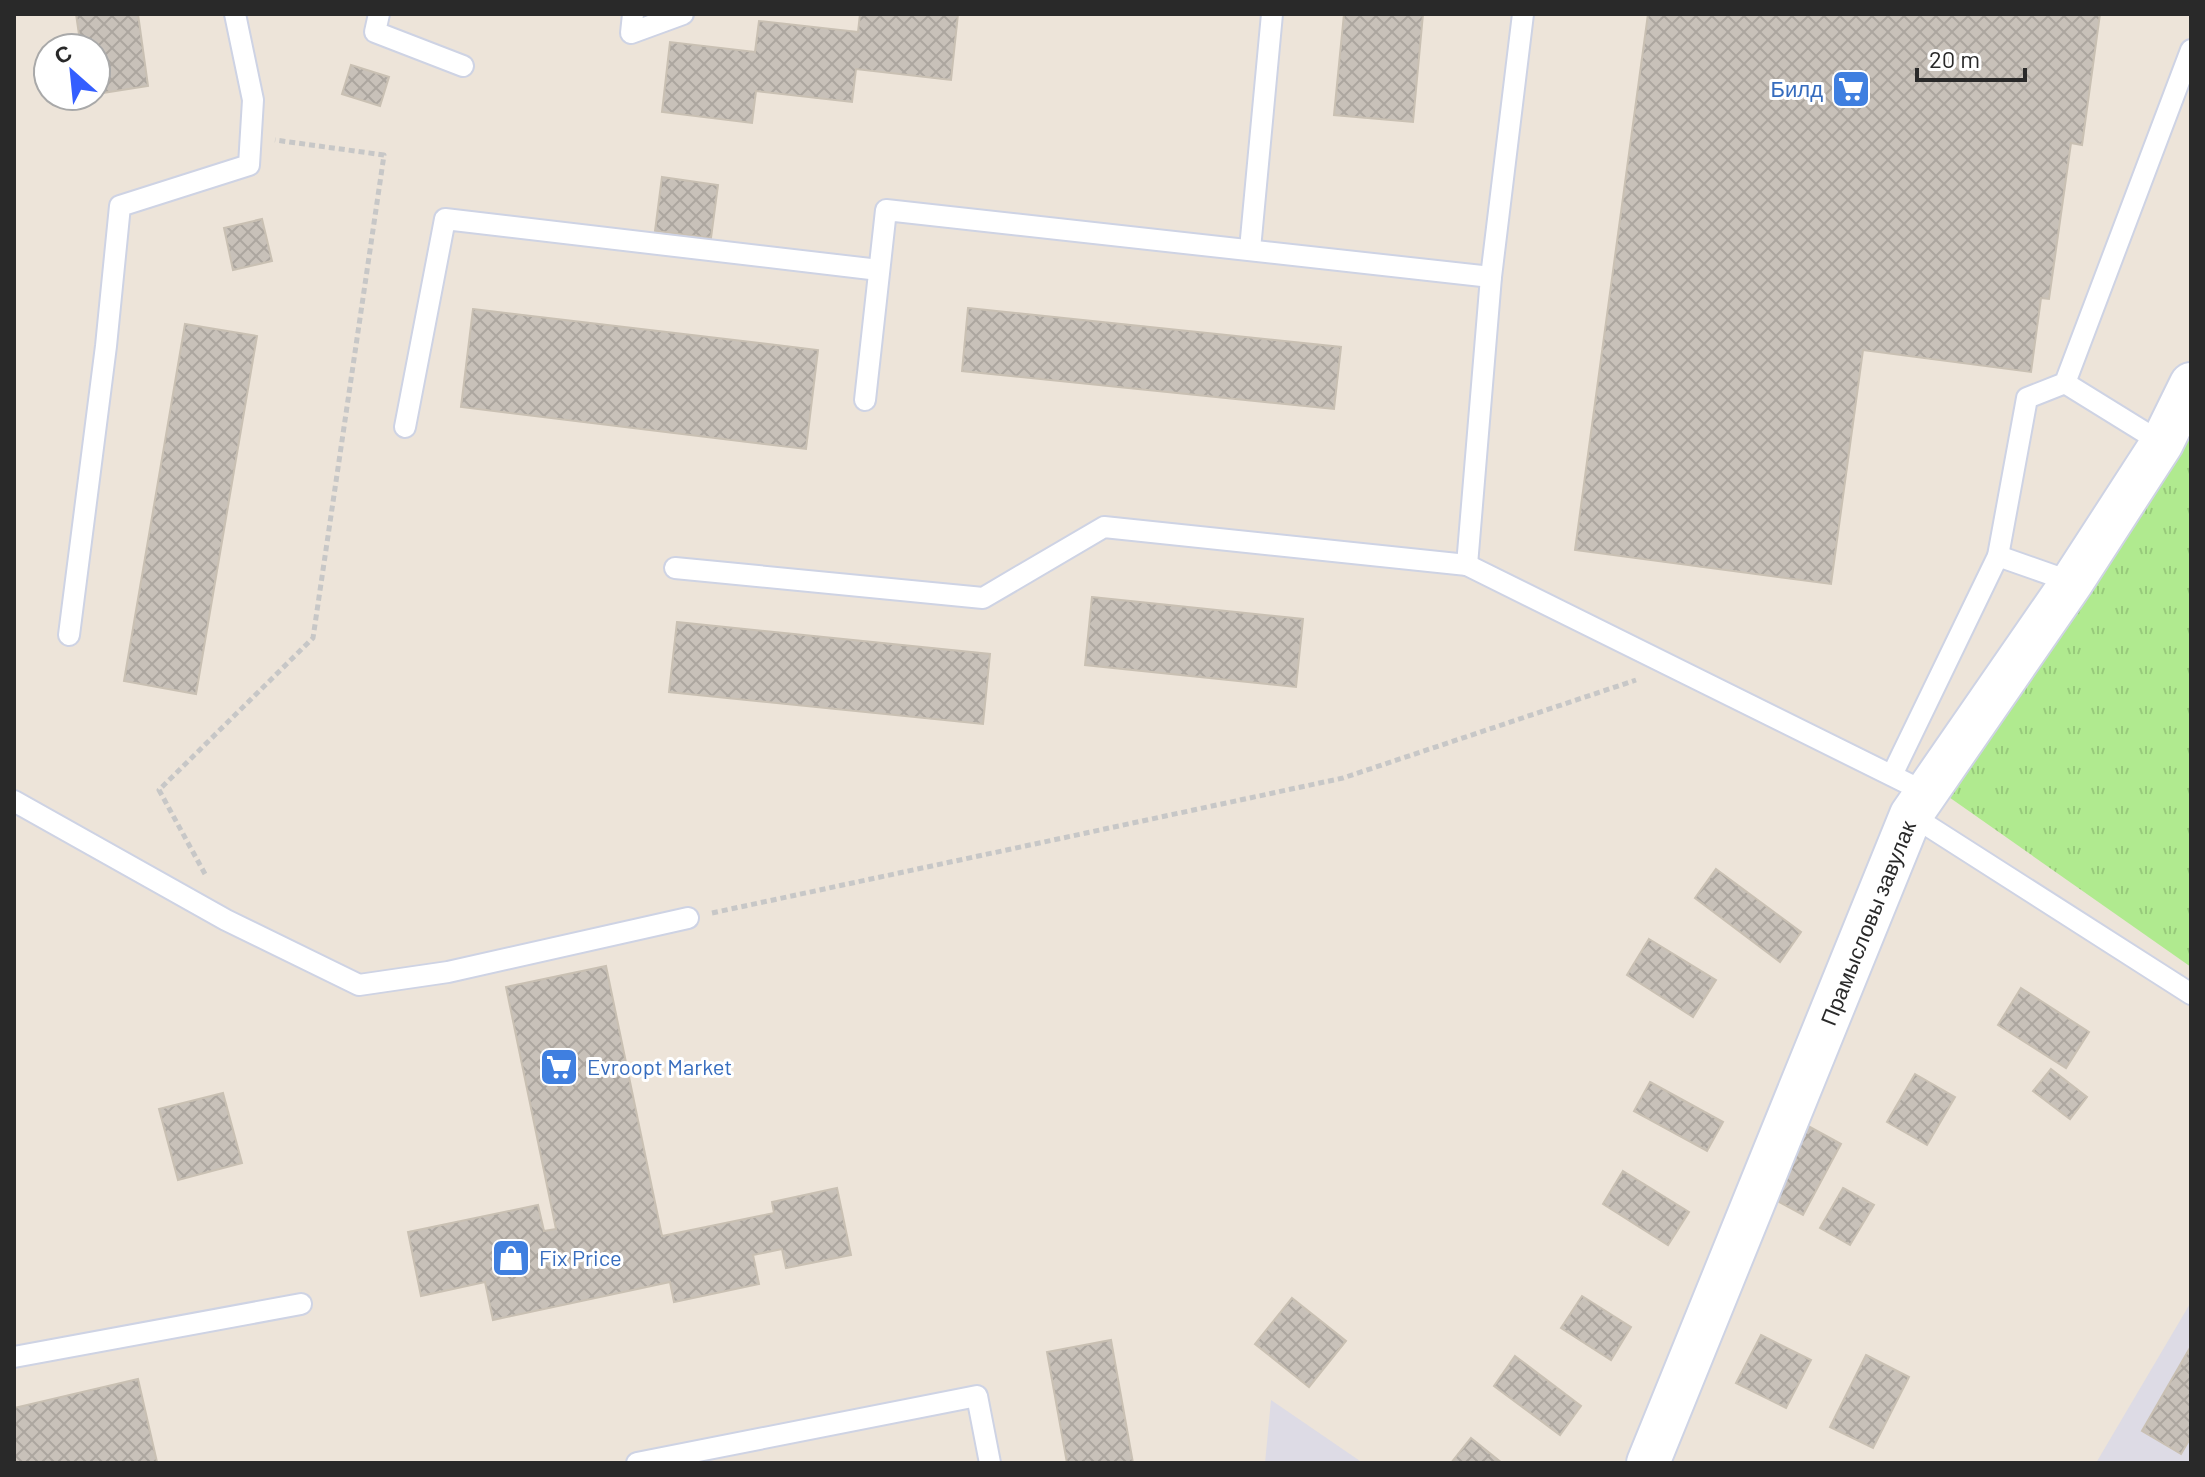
<svg xmlns="http://www.w3.org/2000/svg" width="2205" height="1477" font-family="Barlow,sans-serif">
  <style>
    .industrial { fill: #dddbe5 }
    .grass { fill: url(#grass-tufts) }
    .building { fill: url(#building-cross-hatch); stroke: #c9c0b3; stroke-width: 2 }
    .lines { fill: none; stroke-linecap: round; stroke-linejoin: round }
    .lane-casing { stroke: #ced3e4; stroke-width: 24 }
    .street-casing { stroke: #ced3e4; stroke-width: 46 }
    .path { stroke: #c7c7c7; stroke-width: 5; stroke-dasharray: 6 4; stroke-linecap: butt }
    .lane { stroke: #fff; stroke-width: 20 }
    .street { stroke: #fff; stroke-width: 42 }
    .labels { text-anchor: middle; stroke-width: 6; stroke-linejoin: round; paint-order: stroke }
    .shop-label { font-size: 22px; fill: #366cbe; stroke: #fff; text-anchor: start }
    .street-label { font-size: 22px; fill: #292929; stroke: #fff }
  </style>
  <defs>
    <pattern id="grass-tufts" width="24" height="20" patternUnits="userSpaceOnUse" patternTransform="scale(2)"><rect width="24" height="20" fill="#b0ea8f"/><path d="M3 7l-1-3M5 7V3M7 7l1-3M15 17l-1-3M17 17v-4M19 17l1-3" fill="none" stroke="#97c97b"/></pattern>
    <pattern id="building-cross-hatch" width="8" height="8" patternUnits="userSpaceOnUse" patternTransform="scale(2)"><rect width="8" height="8" fill="#c8c1b9"/><path d="M0 0l8 8M0 8l8-8" fill="none" stroke="#aca69f"/></pattern>
  </defs>
  <rect width="100%" height="100%" fill="#ede4d9"/>
  <g class="industrial">
    <path d="M2191,1302V1463H2096Z"/>
    <path d="M1271,1400L1363,1463H1265Z"/>
  </g>
  <path class="grass" d="M2191,432V967L1946,795Z"/>
  <g class="building">
    <path d="M76,14H138L148,86L96,94V48H81Z"/>
    <path d="M860,14H958L951,80L856,69L852,102L756,91L752,123L662,112L670,42L755,52L759,21L858,32Z"/>
    <path d="M1344,14H1423L1413,122L1334,115Z"/>
    <path d="M1648,14H2100L2082,145L2071,143L2049,299L2041,298L2031,372L1863,350L1831,584L1575,550Z"/>
    <path d="M351,65L389,77L380,106L342,94Z"/>
    <path d="M662,177L718,185L711,238L655,231Z"/>
    <path d="M262,219L272,261L233,270L224,228Z"/>
    <path d="M968,308L1341,347L1334,409L962,371Z"/>
    <path d="M473,309L818,350L806,449L461,407Z"/>
    <path d="M185,324L257,336L196,694L124,681Z"/>
    <path d="M1092,597L1303,619L1296,687L1085,665Z"/>
    <path d="M677,622L990,654L983,724L669,692Z"/>
    <path d="M1716,869L1801,932L1780,962L1695,898Z"/>
    <path d="M1649,939L1716,980L1693,1017L1627,975Z"/>
    <path d="M606,966L662,1236L774,1213L772,1202L837,1188L851,1255L786,1268L782,1249L753,1255L759,1284L674,1302L670,1282L493,1320L485,1282L421,1296L408,1232L538,1205L544,1231L556,1229L506,987Z"/>
    <path d="M2021,988L2089,1032L2066,1068L1998,1025Z"/>
    <path d="M2051,1069L2087,1097L2070,1119L2033,1091Z"/>
    <path d="M1915,1074L1955,1097L1927,1145L1887,1122Z"/>
    <path d="M1650,1082L1723,1122L1707,1151L1634,1111Z"/>
    <path d="M223,1093L242,1163L178,1180L159,1109Z"/>
    <path d="M1808,1126L1841,1144L1803,1215L1770,1197Z"/>
    <path d="M1623,1171L1689,1212L1668,1245L1603,1204Z"/>
    <path d="M1843,1188L1874,1205L1850,1245L1820,1228Z"/>
    <path d="M1582,1296L1631,1327L1611,1360L1561,1328Z"/>
    <path d="M1292,1298L1346,1341L1309,1387L1255,1344Z"/>
    <path d="M1761,1335L1811,1360L1786,1408L1736,1383Z"/>
    <path d="M1111,1340L1133,1463H1067L1047,1352Z"/>
    <path d="M2191,1346V1437L2181,1454L2142,1431Z"/>
    <path d="M1866,1355L1909,1377L1873,1448L1830,1427Z"/>
    <path d="M1515,1356L1581,1406L1560,1435L1494,1386Z"/>
    <path d="M138,1379L157,1462L14,1463V1408Z"/>
    <path d="M1471,1438L1502,1463H1451Z"/>
  </g>
  <g class="lines">
    <defs>
      <g id="lane">
        <path d="M379,14L375,32L463,66"/>
        <path d="M633,14L631,33L683,14"/>
        <path d="M1250,249L1272,14"/>
        <path d="M2065,383L2162,443"/>
        <path d="M865,400L886,210L1491,277"/>
        <path d="M405,427L445,219L879,270"/>
        <path d="M1998,556L2072,582"/>
        <path d="M1467,565L1927,793"/>
        <path d="M675,568L983,598L1104,527L1467,565L1491,277L1523,14"/>
        <path d="M69,635L106,346L120,206L249,165L253,100L235,14"/>
        <path d="M1892,775L1998,556L2027,398L2065,383L2191,50"/>
        <path d="M14,801L226,920L359,985L448,972L688,918"/>
        <path d="M1911,815L2191,994"/>
        <path d="M14,1357L301,1304"/>
        <path d="M637,1463L977,1396L990,1463"/>
      </g>
      <path id="street" d="M1648,1463L1911,815L2072,582L2162,443L2191,384"/>
    </defs>
    <use href="#lane" class="lane-casing"/>
    <use href="#street" class="street-casing"/>
    <g class="path">
      <path d="M205,874L159,790L313,638L384,155L275,140"/>
      <path d="M712,913L1343,778L1636,680"/>
    </g>
    <use href="#lane" class="lane"/>
    <use href="#street" class="street"/>
  </g>
  <defs>
    <symbol id="supermarket-square" viewBox="-11 -11 22 22"><rect x="-9" y="-9" width="18" height="18" rx="4" fill="#3f7fe0" stroke="#fff"/><path d="M-6-5.5h2.5l.6 2H6L4.5 2H-2.5L-4.4-4H-6ZM-1.5 3.2a1.3 1.3 0 1 0 .1 0ZM3 3.2a1.3 1.3 0 1 0 .1 0Z" fill="#fff"/></symbol>
    <symbol id="shop-square" viewBox="-11 -11 22 22"><rect x="-9" y="-9" width="18" height="18" rx="4" fill="#3f7fe0" stroke="#fff"/><path d="M-5-2.5h2.3a2.7 3.5 0 0 1 5.4 0H5L5.5 6h-11ZM-1.5-2.5h3a1.5 2.3 0 0 0-3 0Z" fill="#fff"/></symbol>
  </defs>
  <g fill-rule="evenodd">
    <use href="#supermarket-square" x="1829" y="67" width="44" height="44"/>
    <use href="#supermarket-square" x="537" y="1045" width="44" height="44"/>
    <use href="#shop-square" x="489" y="1236" width="44" height="44"/>
  </g>
  <g class="labels">
    <g class="shop-label">
      <text x="1823" y="97" text-anchor="end">Билд</text>
      <text x="587" y="1075">Evroopt Market</text>
      <text x="539" y="1266">Fix Price</text>
    </g>
    <g class="street-label">
      <text transform="translate(1868 923) rotate(-68)" y="8">Прамысловы завулак</text>
    </g>
  </g>
  <rect width="2205" height="1477" fill="none" stroke="#292929" stroke-width="32"/>
  <g transform="translate(72 72) rotate(333)"><circle r="38" fill="#ffffff" stroke="#a9a9a9" stroke-width="2"/>
  <path d="M0-6L14 30L0 20L-14 30Z" fill="#345eff"/>
  <text y="-12" font-size="22" font-weight="bold" text-anchor="middle" fill="#292929">С</text>
  </g>
  <path d="M1917 68v12h108v-12" fill="none" stroke="#292929" stroke-width="4"/>
  <text x="1929" y="68" font-size="24" fill="#292929" stroke="#ffffff" stroke-width="6" paint-order="stroke">20 m</text>
</svg>
